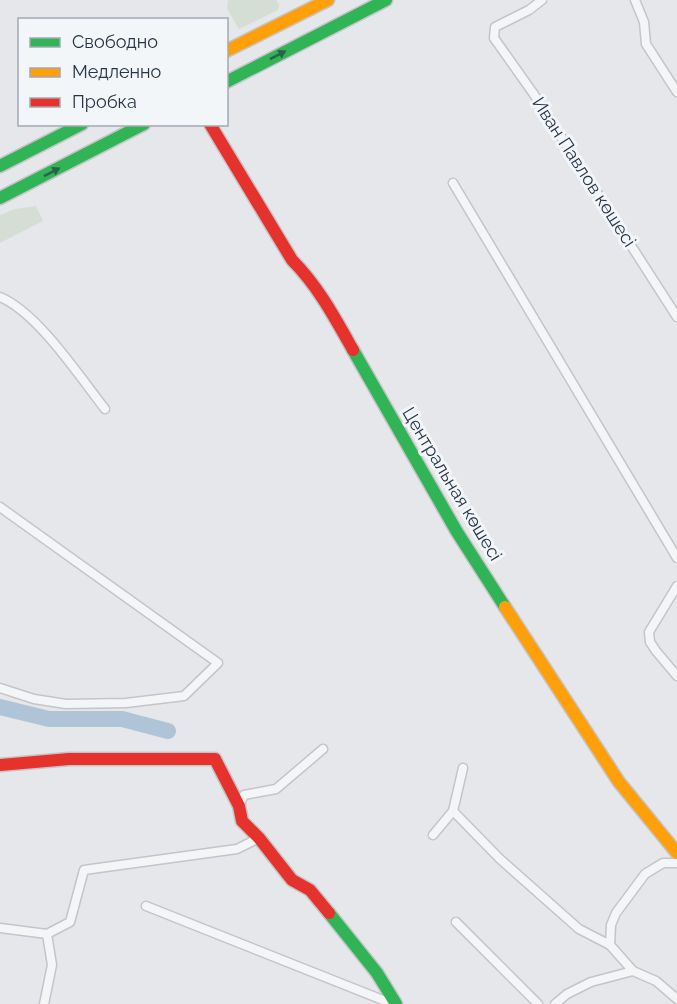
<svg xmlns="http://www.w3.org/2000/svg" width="677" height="1004" font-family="Raleway,sans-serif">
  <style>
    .green { fill: #d5ded5 }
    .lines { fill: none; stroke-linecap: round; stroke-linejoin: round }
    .river { stroke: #b0c4d8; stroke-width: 16 }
    .street-casing { stroke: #c3c5c8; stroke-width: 11 }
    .fast-casing { stroke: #c3c5c8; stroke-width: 15 }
    .slow-casing { stroke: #c3c5c8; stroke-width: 15 }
    .jam-casing { stroke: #c3c5c8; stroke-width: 15 }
    .street { stroke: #f4f5f7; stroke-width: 8 }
    .fast { stroke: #30b455; stroke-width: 12 }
    .slow { stroke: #ff9f0a; stroke-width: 12 }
    .jam { stroke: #e5322d; stroke-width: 12 }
    .oneway { fill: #2b614c }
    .labels { text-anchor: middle; stroke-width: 6; stroke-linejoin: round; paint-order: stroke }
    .street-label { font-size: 18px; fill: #283447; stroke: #f3f6f9 }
  </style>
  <rect width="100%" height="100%" fill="#e5e7ea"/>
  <g class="green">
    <path d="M228,0H276L279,5L278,10L239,29L227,9Z"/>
    <path d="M36,206L43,221L0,243V215L15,209Z"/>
  </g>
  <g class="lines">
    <path class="river" d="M0,707L49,719H122L168,731"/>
    <defs>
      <g id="street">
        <path d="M542,0L529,10L495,27L494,38L533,93L677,317"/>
        <path d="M635,0L644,22L646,44L677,92"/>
        <path d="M453,183L677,558"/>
        <path d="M0,297C38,313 79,376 105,409"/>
        <path d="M0,507L218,663L184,696L126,703L66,704L34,699L0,688"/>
        <path d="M677,586L649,632L650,642L656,651L677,676"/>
        <path d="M239,806L244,795L276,789L323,749"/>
        <path d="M453,811L463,768"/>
        <path d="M433,835L453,811L500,859L579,929L610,945L633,971"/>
        <path d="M146,906L393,1004"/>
        <path d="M456,922L538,1004"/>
        <path d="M0,928L47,934"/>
        <path d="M610,945L611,925L616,913L645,874L663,863H677"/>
        <path d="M44,1004L52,965L47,934L70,922L84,870L237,849L259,838"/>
        <path d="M555,1004L567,994L591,982L633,971L656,981L677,999"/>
      </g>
      <g id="fast">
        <path d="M226,82L386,0"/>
        <path d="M0,166L82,124"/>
        <path d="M0,198L144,124"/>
        <path d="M353,350L457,532L505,607"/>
        <path d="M329,913L377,973L396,1004"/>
      </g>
      <g id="slow">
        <path d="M226,51L328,0"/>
        <path d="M505,607L619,782L677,853"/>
      </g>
      <g id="jam">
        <path d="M210,124L292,260C318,286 335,318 353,350"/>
        <path d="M0,765L69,759H215L239,806L242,821L259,838L292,880L310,890L329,913"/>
      </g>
    </defs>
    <use href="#street" class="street-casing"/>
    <use href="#fast" class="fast-casing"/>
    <use href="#slow" class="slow-casing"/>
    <use href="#jam" class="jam-casing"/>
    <use href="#street" class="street"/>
    <use href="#fast" class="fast"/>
    <use href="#slow" class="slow"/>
    <use href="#jam" class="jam"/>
  </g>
  <defs><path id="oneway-solid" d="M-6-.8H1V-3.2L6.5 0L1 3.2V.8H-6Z" transform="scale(1.5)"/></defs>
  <g class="oneway">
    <use href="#oneway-solid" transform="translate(278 55) rotate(-27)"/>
    <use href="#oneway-solid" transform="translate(52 172) rotate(-27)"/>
  </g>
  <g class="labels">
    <g class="street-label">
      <text transform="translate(584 172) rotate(57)" y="6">Иван Павлов көшесі</text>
      <text transform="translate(452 484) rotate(59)" y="6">Центральная көшесі</text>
    </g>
  </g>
  <rect x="18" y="18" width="210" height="108" fill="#f3f6f9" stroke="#a2a8b2" stroke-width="1.5"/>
  <rect x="30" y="38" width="30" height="9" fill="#30b455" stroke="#a2a8b2" stroke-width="1.5"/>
  <text x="72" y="48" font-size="18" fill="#283447">Свободно</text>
  <rect x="30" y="68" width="30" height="9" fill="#ff9f0a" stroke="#a2a8b2" stroke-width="1.5"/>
  <text x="72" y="78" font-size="18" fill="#283447">Медленно</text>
  <rect x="30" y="98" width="30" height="9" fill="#e5322d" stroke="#a2a8b2" stroke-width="1.5"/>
  <text x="72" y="108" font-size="18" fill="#283447">Пробка</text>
</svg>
